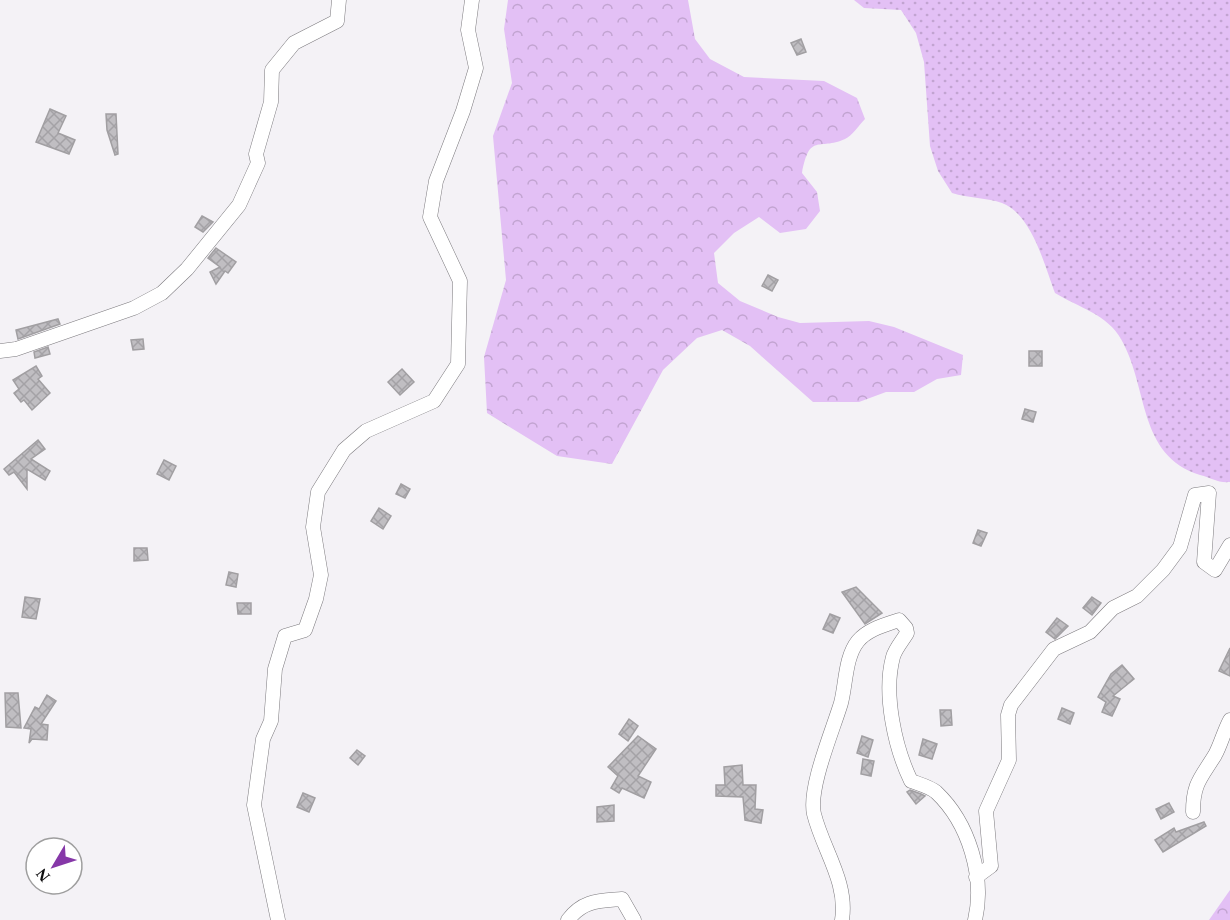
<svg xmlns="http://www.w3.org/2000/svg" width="1230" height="920" font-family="Georgia,serif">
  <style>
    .green { fill: url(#green-dots) }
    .forest { fill: url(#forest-crowns) }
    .building { fill: url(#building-cross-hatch); stroke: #a19fa2; stroke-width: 1.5 }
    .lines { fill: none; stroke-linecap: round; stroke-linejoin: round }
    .minor-casing { stroke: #7c7a7e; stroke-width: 15 }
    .minor { stroke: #fff; stroke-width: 14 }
  </style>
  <defs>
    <pattern id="green-dots" width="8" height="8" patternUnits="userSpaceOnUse" patternTransform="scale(1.5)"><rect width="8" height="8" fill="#e3c0f5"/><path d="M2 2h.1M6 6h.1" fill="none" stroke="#c2a4d1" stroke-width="1.8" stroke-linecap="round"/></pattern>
    <pattern id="forest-crowns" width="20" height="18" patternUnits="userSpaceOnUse" patternTransform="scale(1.5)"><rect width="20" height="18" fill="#e3c0f5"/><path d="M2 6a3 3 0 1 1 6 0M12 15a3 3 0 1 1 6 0" fill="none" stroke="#c2a4d1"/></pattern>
    <pattern id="building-cross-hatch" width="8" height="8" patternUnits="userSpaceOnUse" patternTransform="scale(1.5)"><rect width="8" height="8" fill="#c0bec2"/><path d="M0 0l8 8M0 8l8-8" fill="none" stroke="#a4a2a6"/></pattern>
  </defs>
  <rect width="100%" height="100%" fill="#f4f2f6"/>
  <path class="green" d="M854,0H1230V482C1217,483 1212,478 1200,475C1137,455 1149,388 1121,339C1108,315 1078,307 1055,293C1045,267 1032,214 1002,203C988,198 968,198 952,193L938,171L930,146L924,62L916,33L901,10L864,8Z"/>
  <g class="forest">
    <path d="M508,0H688L695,39L710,59L744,77L824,81L857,98L865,119C859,125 852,136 845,139C818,151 810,132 802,173L817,192L820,211L806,229L780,233L759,217L734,233L714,253L718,283L740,301L778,317L800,323L869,321L894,327L963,355L961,375L937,379L914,392H886L859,402H813L750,346L722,330L697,338L663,370L612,464L557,456L487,413L484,357L506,280L493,136L512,83L504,29Z"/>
    <path d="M1230,890V920H1209Z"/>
  </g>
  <g class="building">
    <path d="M801,39L806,52L797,55L791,43Z"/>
    <path d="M50,109L66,116L58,133L75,140L69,154L36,142Z"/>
    <path d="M106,114H116L118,154L115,155L107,130Z"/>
    <path d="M202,216L213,222L203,232L195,227Z"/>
    <path d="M216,248L236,262L228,273L225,271L216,284L210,272L220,267L208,258Z"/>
    <path d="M768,275L778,280L772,291L762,286Z"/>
    <path d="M58,319L60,324L18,339L16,330Z"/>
    <path d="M143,339L144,349L133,350L131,340Z"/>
    <path d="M48,347L50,354L35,358L34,352Z"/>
    <rect x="1029" y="351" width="13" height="15"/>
    <path d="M36,366L42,376L38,379L50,393L32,410L24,400L21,402L14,393L19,389L13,380Z"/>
    <path d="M402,369L414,382L400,395L388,382Z"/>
    <path d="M1025,409L1036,412L1033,422L1022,419Z"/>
    <path d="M38,440L45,449L31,459L50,471L45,480L27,469V489L14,472L9,475L4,469Z"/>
    <path d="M164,460L176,466L169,480L157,474Z"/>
    <path d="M401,484L410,489L405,498L396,494Z"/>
    <path d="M379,508L391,516L383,529L371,521Z"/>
    <path d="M978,530L987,533L981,546L973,543Z"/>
    <path d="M134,548H147L148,560L134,561Z"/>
    <path d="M229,572L238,574L236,587L226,585Z"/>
    <path d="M856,587L882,613L865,624L842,592Z"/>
    <path d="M25,597L40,599L36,619L22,617Z"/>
    <path d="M1092,597L1101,603L1092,615L1083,608Z"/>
    <path d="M237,603H251V614H238Z"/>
    <path d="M830,614L840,618L833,633L823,629Z"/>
    <path d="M1057,618L1068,626L1055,639L1046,632Z"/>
    <path d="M1230,648V676L1219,671Z"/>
    <path d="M1122,665L1134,679L1113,696L1120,699L1112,716L1102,712L1106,702L1098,697L1111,674Z"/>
    <path d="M5,693H18L21,728L6,727Z"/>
    <path d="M47,695L56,701L41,724L48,725L47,740L32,739L29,743L31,729L24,728L35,707L39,709Z"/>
    <path d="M1062,708L1074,713L1070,724L1058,719Z"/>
    <path d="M940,710H951L952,725L941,726Z"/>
    <path d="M629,719L638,726L628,741L619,734Z"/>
    <path d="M638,736L656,749L638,776L651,782L644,798L622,788L619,793L611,788L618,776L608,767Z"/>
    <path d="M862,736L873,740L868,757L857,753Z"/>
    <path d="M923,739L937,744L932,759L919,755Z"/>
    <path d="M357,750L365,756L358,765L350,758Z"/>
    <path d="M863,759L874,761L871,776L861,774Z"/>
    <path d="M742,765L743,785H756L755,809L763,810L761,823L745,820L743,797L716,796V785H725L724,767Z"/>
    <path d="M910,790L921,794L925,796L916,804L907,792Z"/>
    <path d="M303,793L315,798L309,812L297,807Z"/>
    <path d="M1169,803L1174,812L1161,819L1156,809Z"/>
    <path d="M614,805V821L597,822V807Z"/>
    <path d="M1204,822L1206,826L1163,852L1155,840L1174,828L1176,832Z"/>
  </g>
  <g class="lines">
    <defs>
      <g id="minor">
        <path d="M0,351L16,349L134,308L162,293L187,269L239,205L258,163L256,154L271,102L272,70L294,43L337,21L339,0"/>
        <path d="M1193,812C1193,783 1201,778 1215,755C1221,744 1224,731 1230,720"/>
        <path d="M976,877L991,866L986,811L1009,760L1008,715L1011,705L1054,649L1090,632L1113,608L1137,596L1163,570L1180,547L1195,495L1209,493L1204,562L1215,570L1230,545"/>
        <path d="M278,920L254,805L263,739L271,721L275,669L285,636L305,630L316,599L321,575L313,527L318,492L344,450L366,431L434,401L458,364L460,281L430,217L436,181L463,111L476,68L468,30L472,0"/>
        <path d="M568,920C583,900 599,901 622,899L634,920"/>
        <path d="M842,920C848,882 823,850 814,814C808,788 833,730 841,703C846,684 845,657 858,641C868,629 885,625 899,620L906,628L907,633C903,640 895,649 893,657C883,694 895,748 911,781C919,784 930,787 936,792C969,823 985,877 975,920"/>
      </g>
    </defs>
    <use href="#minor" class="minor-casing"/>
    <use href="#minor" class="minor"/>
  </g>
  <g transform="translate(54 866) rotate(231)"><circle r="28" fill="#ffffff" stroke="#9e9e9e" stroke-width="1.5"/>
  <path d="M0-4.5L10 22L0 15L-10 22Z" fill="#8638a8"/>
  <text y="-9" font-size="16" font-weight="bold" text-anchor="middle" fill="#0d0c0d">N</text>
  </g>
</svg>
